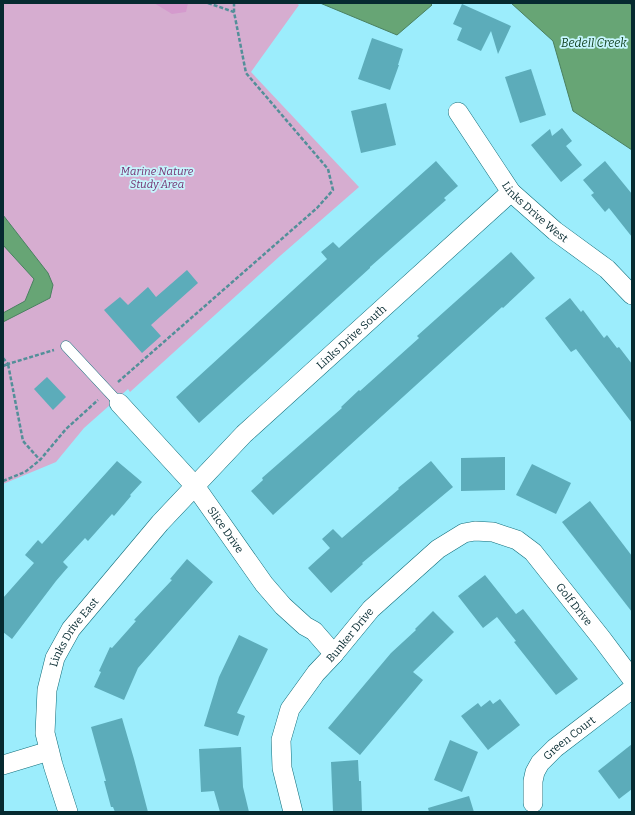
<svg xmlns="http://www.w3.org/2000/svg" width="635" height="815" font-family="Bitter,serif">
  <style>
    .green { fill: #d6add0 }
    .forest { fill: #d49acd }
    .water { fill: #67a575; stroke: #4a8060 }
    .building { fill: #5cacba }
    .lines { fill: none; stroke-linecap: round; stroke-linejoin: round }
    .lane-casing { stroke: #106d7a; stroke-width: 11 }
    .street-casing { stroke: #106d7a; stroke-width: 20 }
    .path { stroke: #538f99; stroke-width: 2.5; stroke-dasharray: 4 2; stroke-linecap: butt }
    .lane { stroke: #fff; stroke-width: 10 }
    .street { stroke: #fff; stroke-width: 19 }
    .labels { text-anchor: middle; stroke-width: 3.5; stroke-linejoin: round; paint-order: stroke }
    .park-label { font-size: 11px; font-style: italic; fill: #753170; stroke: #c6f5fd }
    .street-label { font-size: 11px; fill: #062a30; stroke: #c6f5fd }
    .water-label { font-size: 12px; font-style: italic; fill: #164524; stroke: #c6f5fd }
  </style>
  <rect width="100%" height="100%" fill="#9cedfc"/>
  <path class="green" d="M3,3H296L299,5L251,72L359,187L280,256L130,392L128,389L84,428L56,462L3,484V245L31,275L42,266L3,215Z"/>
  <path class="forest" d="M154,3H188L186,12L172,14Z"/>
  <g class="water">
    <path d="M320,3H430L432,5L397,35Z"/>
    <path d="M511,3H629L632,6V150L573,111L553,41Z"/>
    <path d="M3,215L48,273L53,285L50,298L3,322V313L25,301L34,279L3,245Z"/>
  </g>
  <g class="building">
    <path d="M462,4L511,26L498,54L491,31L481,51L457,40L462,28L453,24Z"/>
    <path d="M372,38L403,49L398,65H399L390,90L358,79Z"/>
    <path d="M531,69L546,115L520,123L505,77Z"/>
    <path d="M386,103L396,145L361,153L351,111Z"/>
    <path d="M562,128L572,141L566,146L582,165L561,182L531,145L550,129L552,136Z"/>
    <path d="M436,161L458,186L444,198L446,200L370,267V268L199,423L176,397L327,259L321,252L333,242L339,248Z"/>
    <path d="M605,161L632,194V237L609,208L605,212L591,195L594,193L583,180Z"/>
    <path d="M511,252L535,278L503,308L502,307L273,515L251,491L263,480L262,478L342,408L341,407L359,390L360,391L419,338L417,336Z"/>
    <path d="M187,270L198,283L151,325L161,336L142,353L104,310L120,297L128,305L148,287L156,297Z"/>
    <path d="M570,298L581,312L583,310L604,338L607,335L617,348L619,347L632,364V423L576,349L571,352L545,318Z"/>
    <path d="M47,377L66,397L53,410L34,389Z"/>
    <path d="M505,457V490L461,491V458Z"/>
    <path d="M117,461L142,482L130,495L131,496L114,516L112,514L88,541L85,538L63,562L68,567L56,581L12,639L3,632V598L34,563L25,555L38,540L42,544Z"/>
    <path d="M431,461L453,487L362,563L363,564L331,593L308,568L330,548L322,539L333,529L342,538L399,489L398,488Z"/>
    <path d="M532,464L571,483L556,514L516,495Z"/>
    <path d="M590,501L632,556V612L562,522Z"/>
    <path d="M187,559L213,582L138,668L124,700L94,687L101,672L99,671L110,647L112,648L136,621L134,620L172,580L170,579Z"/>
    <path d="M485,575L516,614L523,609L578,679L556,695L514,642L516,641L497,617L483,628L458,596Z"/>
    <path d="M433,611L454,632L413,672L423,680L360,755L328,728L391,653L416,630L415,629Z"/>
    <path d="M239,635L268,649L237,713L245,716L238,736L204,726L219,677Z"/>
    <path d="M500,699L520,725L488,750L461,716L478,703L481,707L490,700L493,704Z"/>
    <path d="M122,718L134,759L148,812H115L113,807H111L104,781H106L91,727Z"/>
    <path d="M450,740L478,752L462,792L434,780Z"/>
    <path d="M632,744V789L619,799L598,771Z"/>
    <path d="M241,747L243,787L249,812H220L214,791L201,792L199,749Z"/>
    <path d="M358,760L359,781H361L362,812H333L331,762Z"/>
    <path d="M469,796L474,812H429L428,808Z"/>
  </g>
  <g class="lines">
    <defs>
      <path id="lane" d="M66,346L119,403"/>
      <g id="street">
        <path id="s1" d="M458,112L511,192L555,231L607,269L632,295"/>
        <path id="s2" d="M119,403L195,486L264,584L283,606L305,626L314,631L334,654"/>
        <path d="M3,765L49,751"/>
        <path id="s3" d="M533,803V781L535,772L540,763L555,748L632,689"/>
        <path id="s4" d="M68,812L53,765L45,733L47,690L55,658L71,629L160,523L244,434L511,192"/>
        <path id="s5" d="M293,812L282,768L281,740L290,709L316,673L334,654L371,609L438,549L464,533L475,531L493,532L517,540L533,552L602,639L632,679"/>
      </g>
    </defs>
    <use href="#lane" class="lane-casing"/>
    <use href="#street" class="street-casing"/>
    <g class="path">
      <path d="M208,3L234,12"/>
      <path d="M3,358L8,364L54,350"/>
      <path d="M3,366L8,364L23,441L40,460"/>
      <path d="M118,382L317,208L333,190L328,169L246,73L234,12V3"/>
      <path d="M3,481L25,472L40,460L66,429L98,400"/>
    </g>
    <use href="#lane" class="lane"/>
    <use href="#street" class="street"/>
  </g>
  <g class="labels">
    <g class="park-label">
      <text x="157" y="175">Marine Nature<tspan x="157" dy="13">Study Area</tspan></text>
    </g>
    <g class="street-label">
      <text dy="4" stroke="none"><textPath href="#s1" startOffset="127">Links Drive West</textPath></text>
      <text dy="4" stroke="none"><textPath href="#s4" startOffset="597">Links Drive South</textPath></text>
      <text dy="4" stroke="none"><textPath href="#s2" startOffset="166">Slice Drive</textPath></text>
      <text dy="4" stroke="none"><textPath href="#s5" startOffset="496">Golf Drive</textPath></text>
      <text dy="4" stroke="none"><textPath href="#s4" startOffset="190">Links Drive East</textPath></text>
      <text dy="4" stroke="none"><textPath href="#s5" startOffset="201">Bunker Drive</textPath></text>
      <text dy="4" stroke="none"><textPath href="#s3" startOffset="80">Green Court</textPath></text>
    </g>
    <g class="water-label">
      <text x="594" y="47">Bedell Creek</text>
    </g>
  </g>
  <rect width="635" height="815" fill="none" stroke="#062a30" stroke-width="8"/>
</svg>
